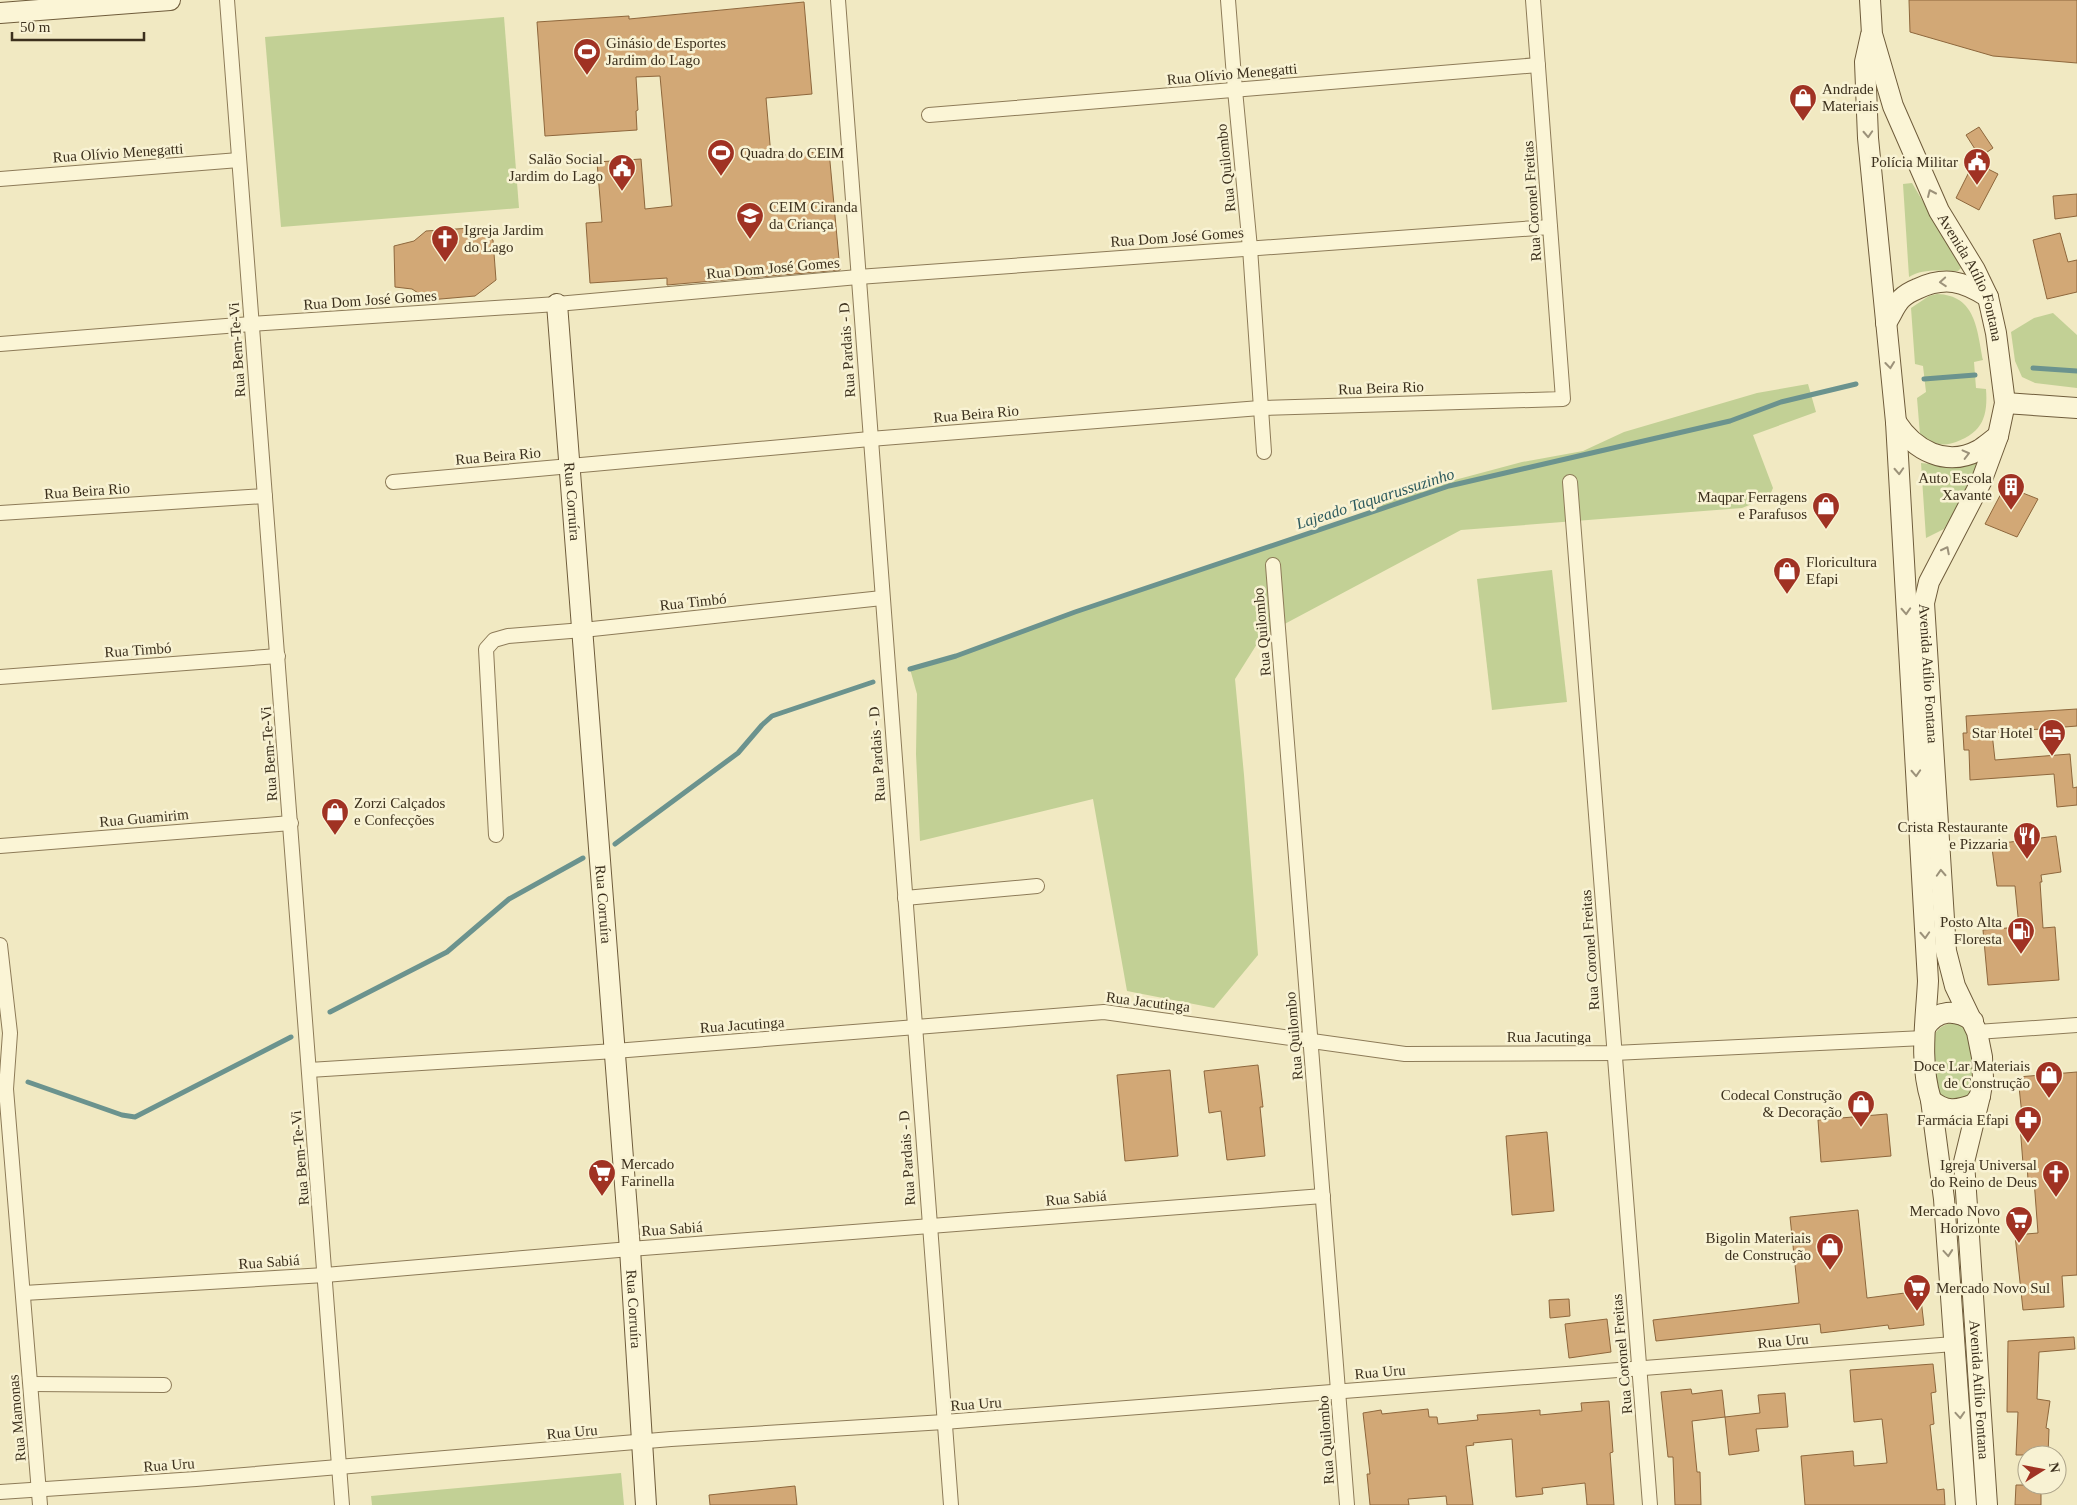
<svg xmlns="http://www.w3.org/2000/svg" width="2077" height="1505" font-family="'Times New Roman',serif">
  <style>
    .green { fill: #c2d095 }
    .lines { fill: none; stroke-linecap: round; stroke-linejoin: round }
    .stream { stroke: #6b938e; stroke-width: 5 }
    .building { fill: #d2a876; stroke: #8e673c }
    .street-casing { stroke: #8d7b58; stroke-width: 16 }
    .secondary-casing { stroke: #6f5c3b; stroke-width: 22 }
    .street { stroke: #fbf5d6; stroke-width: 14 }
    .secondary { stroke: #fbf5d6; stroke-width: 20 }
    .oneway { stroke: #9c927a }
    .labels { text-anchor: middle; stroke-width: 5; stroke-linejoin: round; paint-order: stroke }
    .poi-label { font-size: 15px; fill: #3c301d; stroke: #f8f2d3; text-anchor: end }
    .street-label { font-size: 15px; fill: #3c301d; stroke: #f8f2d3 }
    .water-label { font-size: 16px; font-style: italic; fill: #2b595c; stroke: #f8f2d3 }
  </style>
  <rect width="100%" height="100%" fill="#f1e9c2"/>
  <g class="green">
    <path d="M504,17L519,208L281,227L265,37Z"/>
    <path d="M1912,183L1960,264L1961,268L1958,271C1942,271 1923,268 1909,277L1903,184Z"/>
    <path d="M1937,294C1976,295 1977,330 1983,360L1974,362L1976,388L1986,389C1988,416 1983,432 1956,442C1943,447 1931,444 1920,435L1917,398L1926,392L1923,366L1915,364L1911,308L1929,296Z"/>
    <path d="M2053,313L2077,335V388L2035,383L2022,377L2015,361L2011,332L2034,318Z"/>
    <path d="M1808,384L1816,412L1753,435L1773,488L1769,497L1742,508L1461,530L1262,636L1235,679L1244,775L1258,955L1214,1008L1127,991L1093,799L920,841L916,754L917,694L910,669L956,656L1075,612L1376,511L1391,497L1522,462L1583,451L1624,432L1757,393Z"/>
    <path d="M1978,458L1979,467L1960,504L1944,529L1926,538L1921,463L1942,465Z"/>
    <path d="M1552,570L1567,702L1492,710L1477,579Z"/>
    <path d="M1952,1023C1972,1023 1976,1055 1976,1072C1976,1079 1972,1088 1971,1095L1957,1103L1936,1096L1932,1039C1937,1029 1942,1025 1952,1023Z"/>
    <path d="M621,1473L624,1505H372L371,1496Z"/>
  </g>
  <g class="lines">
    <g class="stream">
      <path d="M2033,368L2077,371"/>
      <path d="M1924,379L1975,375"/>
      <path d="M910,669L956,656L1075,612L1449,486L1730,421L1781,402L1856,384"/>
      <path d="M615,844L738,753L762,725L772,716L873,682"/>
      <path d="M330,1012L447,952L509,899L583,858"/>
      <path d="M28,1082L122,1115L135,1117L291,1037"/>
    </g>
  </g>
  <g class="building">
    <path d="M1909,0H2077V63L1993,56L1910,32Z"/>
    <path d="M804,2L812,94L766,98L771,156L829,151L840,270L667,285V278L590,283L586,223L602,222L597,162L641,159L645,209L672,206L660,76L636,77L638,110L636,111L637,130L545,136L537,22L629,16V19Z"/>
    <path d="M1979,127L1993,148L1980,157L1966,135Z"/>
    <path d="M1974,162L1998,174L1979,210L1956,198Z"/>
    <path d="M2077,194V216L2055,219L2053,196Z"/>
    <path d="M471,228L493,240L496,280L475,296L429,300L412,289L395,287L394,246L414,241L426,231Z"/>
    <path d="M2060,233L2068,262L2077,260V292L2047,299L2033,240Z"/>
    <path d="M2005,486L2038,499L2017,537L1985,524Z"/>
    <path d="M2077,709V726L1992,733L1995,760L2070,754L2073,788L2077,787V805L2057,807L2054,774L1970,780L1969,750H1964L1963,733H1967L1966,716Z"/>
    <path d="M2056,836L2061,872L2041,875L2042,882H2040L2043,928L2055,927L2059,980L1988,985L1983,930L2019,927L2015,886H1997L1992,848L2004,846L2003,843Z"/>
    <path d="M1258,1065L1263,1107H1260L1265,1156L1227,1160L1221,1111L1209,1113L1204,1071Z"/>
    <path d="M1170,1070L1178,1156L1125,1161L1117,1075Z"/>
    <path d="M2077,1072V1275L2062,1276L2064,1307L2023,1310L2015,1235L2038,1233L2034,1180H2028L2027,1164H2023L2020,1125H2023L2018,1077Z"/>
    <path d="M1887,1114L1891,1156L1821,1162L1818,1120Z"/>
    <path d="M1547,1132L1554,1211L1512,1215L1506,1136Z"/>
    <path d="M1858,1210L1867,1298L1920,1291L1924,1325L1889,1329L1888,1325L1821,1333L1820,1324L1656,1341L1653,1320L1799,1303L1790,1217Z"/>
    <path d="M1569,1299L1570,1316L1550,1318L1549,1300Z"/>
    <path d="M1607,1319L1611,1352L1569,1358L1565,1324Z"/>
    <path d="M2074,1337L2075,1349L2039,1352L2037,1399L2050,1401L2046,1428L2049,1429L2048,1455H2016L2018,1412H2007L2008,1341Z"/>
    <path d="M1933,1364L1936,1392L1931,1393L1934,1424L1930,1425L1937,1490L1944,1489L1945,1505H1805L1801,1456L1853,1451L1854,1466L1887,1463L1882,1419L1854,1422L1850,1370Z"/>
    <path d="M1691,1389L1692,1394L1722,1390L1725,1417L1692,1421L1697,1472H1700L1701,1505H1675L1673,1457H1668L1661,1392Z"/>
    <path d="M1785,1393L1788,1427L1756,1429L1759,1451L1729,1455L1725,1417L1760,1413L1758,1395Z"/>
    <path d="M1609,1401L1613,1452L1610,1453L1614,1505H1587L1585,1483L1542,1488L1543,1494L1516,1497L1512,1439L1473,1443L1474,1445L1466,1446L1473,1505H1447L1446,1496L1408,1499L1409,1505H1370L1367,1474H1370L1363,1413L1381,1410L1382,1414L1428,1409L1429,1417H1437L1438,1424L1478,1420L1477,1415L1506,1413L1540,1410V1415L1582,1411L1581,1403Z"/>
    <path d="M2016,1485H2041V1505H2015Z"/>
    <path d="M795,1486L797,1505H710L709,1495Z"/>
  </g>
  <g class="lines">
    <defs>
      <g id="street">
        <path d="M227,0L342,1505"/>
        <path d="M838,0L951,1505"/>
        <path d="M1228,0L1235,90L1250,248L1264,452"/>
        <path d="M929,115L1538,65"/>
        <path d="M0,179L239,160"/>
        <path d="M0,344L251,324L557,304L858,277L1550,227"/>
        <path d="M393,482L870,439L1260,408L1563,399L1533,0"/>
        <path d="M1570,482L1650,1505"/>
        <path d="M0,513L265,496"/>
        <path d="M1273,565L1347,1505"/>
        <path d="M0,677L278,656"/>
        <path d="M496,835L486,649L494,640L508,636L583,630L882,598"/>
        <path d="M0,846L291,823"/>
        <path d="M905,898L1037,886"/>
        <path d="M0,945L10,1033L6,1089L40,1505"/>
        <path d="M1977,1032L2077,1025"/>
        <path d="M309,1070L615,1051L1104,1012L1405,1054L1614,1053L1924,1038"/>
        <path d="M24,1293L325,1275L630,1249L1323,1196"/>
        <path d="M31,1384L164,1385"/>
        <path d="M0,1492L196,1479L671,1439L944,1422L1954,1344"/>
      </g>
      <g id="secondary">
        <path id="s1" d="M1870,0L1872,34L1893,106L1939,211L1975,270L1988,297L1996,333L2005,403L1998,436L1981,482L1929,582L1924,603L1946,951L1955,986L1977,1032L1982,1057L1983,1078L1980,1096L1964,1162L1987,1505"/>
        <path d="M0,13L170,0"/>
        <path d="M1871,35L1865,62L1868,138L1896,422L1928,981C1926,1021 1919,1061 1931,1100L1944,1199L1966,1505"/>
        <path id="s2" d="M557,304L630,1249L646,1505"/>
        <path d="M1886,323C1891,316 1895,305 1901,299C1905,295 1912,291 1917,289C1945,276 1963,281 1988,297"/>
        <path d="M2005,403L2077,408"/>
        <path d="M1896,422C1914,450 1946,468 1979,450C1985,446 1991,441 1998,436"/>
        <path d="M1925,1028C1937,1009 1956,1009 1973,1021"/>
        <path d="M1931,1100C1945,1112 1957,1111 1974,1104L1980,1096"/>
      </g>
    </defs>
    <use href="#street" class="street-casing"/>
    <use href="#secondary" class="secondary-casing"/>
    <use href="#street" class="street"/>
    <use href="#secondary" class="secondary"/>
  </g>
  <defs><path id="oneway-chevron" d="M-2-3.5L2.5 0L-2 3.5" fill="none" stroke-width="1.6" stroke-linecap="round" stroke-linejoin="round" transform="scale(1.25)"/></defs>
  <g class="oneway">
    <use href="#oneway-chevron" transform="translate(1868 134) rotate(87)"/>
    <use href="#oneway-chevron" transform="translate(1931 193) rotate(-114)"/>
    <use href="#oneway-chevron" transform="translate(1943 282) rotate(176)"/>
    <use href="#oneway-chevron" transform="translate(1890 365) rotate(84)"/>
    <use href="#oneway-chevron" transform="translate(1966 454) rotate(-14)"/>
    <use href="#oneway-chevron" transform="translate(1899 471) rotate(87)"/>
    <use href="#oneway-chevron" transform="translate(1946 550) rotate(-63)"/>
    <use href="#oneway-chevron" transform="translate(1906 611) rotate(87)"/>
    <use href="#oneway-chevron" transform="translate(1916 773) rotate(87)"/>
    <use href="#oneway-chevron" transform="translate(1941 873) rotate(-93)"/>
    <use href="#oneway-chevron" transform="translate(1925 935) rotate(87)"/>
    <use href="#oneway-chevron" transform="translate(1948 1253) rotate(85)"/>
    <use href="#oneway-chevron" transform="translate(1960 1415) rotate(86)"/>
  </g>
  <defs>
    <symbol id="stadium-pin" viewBox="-11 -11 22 30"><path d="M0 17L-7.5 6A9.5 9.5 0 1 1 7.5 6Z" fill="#a03223" stroke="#f8f2d3"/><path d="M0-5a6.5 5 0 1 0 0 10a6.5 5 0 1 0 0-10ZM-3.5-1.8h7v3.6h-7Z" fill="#fff"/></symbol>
    <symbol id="shop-pin" viewBox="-11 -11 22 30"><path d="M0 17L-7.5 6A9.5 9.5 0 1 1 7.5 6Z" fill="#a03223" stroke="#f8f2d3"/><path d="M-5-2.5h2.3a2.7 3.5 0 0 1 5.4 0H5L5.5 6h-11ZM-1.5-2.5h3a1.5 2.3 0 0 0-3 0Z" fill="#fff"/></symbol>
    <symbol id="civic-pin" viewBox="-11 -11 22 30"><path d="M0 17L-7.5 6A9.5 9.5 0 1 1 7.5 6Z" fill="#a03223" stroke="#f8f2d3"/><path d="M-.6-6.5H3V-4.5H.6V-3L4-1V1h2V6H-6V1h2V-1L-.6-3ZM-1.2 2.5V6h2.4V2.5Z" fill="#fff"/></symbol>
    <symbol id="school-pin" viewBox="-11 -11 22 30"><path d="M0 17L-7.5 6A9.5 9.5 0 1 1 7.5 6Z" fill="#a03223" stroke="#f8f2d3"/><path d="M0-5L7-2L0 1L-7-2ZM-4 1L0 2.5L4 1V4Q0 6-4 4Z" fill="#fff"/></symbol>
    <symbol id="church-pin" viewBox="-11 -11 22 30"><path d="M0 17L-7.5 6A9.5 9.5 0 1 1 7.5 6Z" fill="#a03223" stroke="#f8f2d3"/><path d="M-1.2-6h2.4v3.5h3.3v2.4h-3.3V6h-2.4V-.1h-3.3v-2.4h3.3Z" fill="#fff"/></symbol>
    <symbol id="building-pin" viewBox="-11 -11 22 30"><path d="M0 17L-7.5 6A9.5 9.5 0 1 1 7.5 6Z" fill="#a03223" stroke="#f8f2d3"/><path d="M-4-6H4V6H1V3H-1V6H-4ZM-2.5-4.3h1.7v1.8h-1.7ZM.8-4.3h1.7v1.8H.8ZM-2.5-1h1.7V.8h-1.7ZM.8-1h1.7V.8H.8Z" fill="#fff"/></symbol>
    <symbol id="hotel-pin" viewBox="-11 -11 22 30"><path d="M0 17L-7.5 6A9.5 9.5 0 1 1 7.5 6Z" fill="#a03223" stroke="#f8f2d3"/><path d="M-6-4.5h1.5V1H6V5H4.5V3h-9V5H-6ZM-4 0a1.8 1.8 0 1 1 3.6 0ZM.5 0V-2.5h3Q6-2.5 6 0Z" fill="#fff"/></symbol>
    <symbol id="restaurant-pin" viewBox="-11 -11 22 30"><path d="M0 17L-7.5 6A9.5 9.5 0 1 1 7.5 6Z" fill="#a03223" stroke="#f8f2d3"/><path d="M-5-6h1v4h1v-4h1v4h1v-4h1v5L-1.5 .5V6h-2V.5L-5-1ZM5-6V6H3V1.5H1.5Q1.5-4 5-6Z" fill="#fff"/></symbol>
    <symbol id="fuel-pin" viewBox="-11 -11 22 30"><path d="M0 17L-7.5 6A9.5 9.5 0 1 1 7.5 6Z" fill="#a03223" stroke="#f8f2d3"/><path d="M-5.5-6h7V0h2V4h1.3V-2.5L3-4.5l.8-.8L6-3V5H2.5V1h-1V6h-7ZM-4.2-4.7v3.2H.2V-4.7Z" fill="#fff"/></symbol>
    <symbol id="pharmacy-pin" viewBox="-11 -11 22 30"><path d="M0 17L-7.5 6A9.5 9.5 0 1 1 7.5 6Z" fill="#a03223" stroke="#f8f2d3"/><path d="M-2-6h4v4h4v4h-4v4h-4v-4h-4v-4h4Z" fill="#fff"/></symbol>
    <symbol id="supermarket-pin" viewBox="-11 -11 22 30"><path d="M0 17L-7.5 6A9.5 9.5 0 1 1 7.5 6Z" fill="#a03223" stroke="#f8f2d3"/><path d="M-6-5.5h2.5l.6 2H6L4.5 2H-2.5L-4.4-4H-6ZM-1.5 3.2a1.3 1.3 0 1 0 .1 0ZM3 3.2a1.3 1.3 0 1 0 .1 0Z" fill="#fff"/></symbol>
  </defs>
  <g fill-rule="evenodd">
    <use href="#stadium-pin" x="571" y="36" width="32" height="43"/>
    <use href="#shop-pin" x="1787" y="82" width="32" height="43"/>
    <use href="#stadium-pin" x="705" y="137" width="32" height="43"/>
    <use href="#civic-pin" x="1961" y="146" width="32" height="43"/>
    <use href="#civic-pin" x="606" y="152" width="32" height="43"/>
    <use href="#school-pin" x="734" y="200" width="32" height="43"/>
    <use href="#church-pin" x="429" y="223" width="32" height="43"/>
    <use href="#building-pin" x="1995" y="471" width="32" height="43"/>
    <use href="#shop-pin" x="1810" y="490" width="32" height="43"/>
    <use href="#shop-pin" x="1771" y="555" width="32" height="43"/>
    <use href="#hotel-pin" x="2036" y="717" width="32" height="43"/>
    <use href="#shop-pin" x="319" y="796" width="32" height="43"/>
    <use href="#restaurant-pin" x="2011" y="820" width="32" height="43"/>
    <use href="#fuel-pin" x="2005" y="915" width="32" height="43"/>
    <use href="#shop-pin" x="2033" y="1059" width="32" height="43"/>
    <use href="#shop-pin" x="1845" y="1088" width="32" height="43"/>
    <use href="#pharmacy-pin" x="2012" y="1104" width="32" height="43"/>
    <use href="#supermarket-pin" x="586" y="1157" width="32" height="43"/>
    <use href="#church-pin" x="2040" y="1158" width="32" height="43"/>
    <use href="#supermarket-pin" x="2003" y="1204" width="32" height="43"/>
    <use href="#shop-pin" x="1814" y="1231" width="32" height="43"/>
    <use href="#supermarket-pin" x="1901" y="1272" width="32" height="43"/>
  </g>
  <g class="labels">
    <g class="poi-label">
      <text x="606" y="48" text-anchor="start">Ginásio de Esportes<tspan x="606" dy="17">Jardim do Lago</tspan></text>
      <text x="1822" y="94" text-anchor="start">Andrade<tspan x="1822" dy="17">Materiais</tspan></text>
      <text x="740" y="158" text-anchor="start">Quadra do CEIM</text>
      <text x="603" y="164">Salão Social<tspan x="603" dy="17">Jardim do Lago</tspan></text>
      <text x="1958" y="167">Polícia Militar</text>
      <text x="769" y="212" text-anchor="start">CEIM Ciranda<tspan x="769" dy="17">da Criança</tspan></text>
      <text x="464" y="235" text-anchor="start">Igreja Jardim<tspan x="464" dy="17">do Lago</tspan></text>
      <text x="1992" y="483">Auto Escola<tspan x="1992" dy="17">Xavante</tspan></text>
      <text x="1807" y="502">Maqpar Ferragens<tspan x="1807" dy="17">e Parafusos</tspan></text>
      <text x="1806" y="567" text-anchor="start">Floricultura<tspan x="1806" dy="17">Efapi</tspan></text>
      <text x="2033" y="738">Star Hotel</text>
      <text x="354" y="808" text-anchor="start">Zorzi Calçados<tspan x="354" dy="17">e Confecções</tspan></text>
      <text x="2008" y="832">Crista Restaurante<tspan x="2008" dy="17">e Pizzaria</tspan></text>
      <text x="2002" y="927">Posto Alta<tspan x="2002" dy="17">Floresta</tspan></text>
      <text x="2030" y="1071">Doce Lar Materiais<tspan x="2030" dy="17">de Construção</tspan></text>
      <text x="1842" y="1100">Codecal Construção<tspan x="1842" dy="17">&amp; Decoração</tspan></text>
      <text x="2009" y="1125">Farmácia Efapi</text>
      <text x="621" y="1169" text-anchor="start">Mercado<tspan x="621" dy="17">Farinella</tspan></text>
      <text x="2037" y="1170">Igreja Universal<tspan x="2037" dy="17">do Reino de Deus</tspan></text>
      <text x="2000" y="1216">Mercado Novo<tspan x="2000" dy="17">Horizonte</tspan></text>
      <text x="1811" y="1243">Bigolin Materiais<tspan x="1811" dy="17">de Construção</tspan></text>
      <text x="1936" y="1293" text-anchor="start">Mercado Novo Sul</text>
    </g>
    <g class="street-label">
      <text transform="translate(1232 74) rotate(-5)" y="5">Rua Olívio Menegatti</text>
      <text transform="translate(118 153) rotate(-4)" y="5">Rua Olívio Menegatti</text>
      <text transform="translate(1226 168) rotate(-96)" y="5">Rua Quilombo</text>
      <text transform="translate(1532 201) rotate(-94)" y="5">Rua Coronel Freitas</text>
      <text transform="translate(1177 237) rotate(-4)" y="5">Rua Dom José Gomes</text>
      <text transform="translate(773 268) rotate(-5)" y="5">Rua Dom José Gomes</text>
      <text dy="5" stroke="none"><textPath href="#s1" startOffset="298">Avenida Atílio Fontana</textPath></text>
      <text transform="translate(370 300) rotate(-4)" y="5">Rua Dom José Gomes</text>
      <text transform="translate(237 350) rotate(-94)" y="5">Rua Bem-Te-Vi</text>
      <text transform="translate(847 350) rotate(-94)" y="5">Rua Pardais - D</text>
      <text transform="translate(1381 388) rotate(-2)" y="5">Rua Beira Rio</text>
      <text transform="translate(976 414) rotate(-5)" y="5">Rua Beira Rio</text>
      <text transform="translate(498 456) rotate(-5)" y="5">Rua Beira Rio</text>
      <text transform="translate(87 491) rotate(-4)" y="5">Rua Beira Rio</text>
      <text dy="5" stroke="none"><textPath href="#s2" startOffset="198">Rua Corruíra</textPath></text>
      <text transform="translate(693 602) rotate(-6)" y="5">Rua Timbó</text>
      <text transform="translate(1262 632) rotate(-95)" y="5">Rua Quilombo</text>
      <text transform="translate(138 650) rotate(-4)" y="5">Rua Timbó</text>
      <text dy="5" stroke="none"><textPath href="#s1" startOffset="718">Avenida Atílio Fontana</textPath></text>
      <text transform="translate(269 754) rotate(-94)" y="5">Rua Bem-Te-Vi</text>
      <text transform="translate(877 754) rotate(-94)" y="5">Rua Pardais - D</text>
      <text transform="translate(144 818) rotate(-5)" y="5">Rua Guamirim</text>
      <text dy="5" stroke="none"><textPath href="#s2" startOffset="602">Rua Corruíra</textPath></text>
      <text transform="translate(1590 950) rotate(-94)" y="5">Rua Coronel Freitas</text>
      <text transform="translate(1148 1002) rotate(7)" y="5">Rua Jacutinga</text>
      <text transform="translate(742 1025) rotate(-4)" y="5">Rua Jacutinga</text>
      <text transform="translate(1294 1036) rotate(-95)" y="5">Rua Quilombo</text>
      <text x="1549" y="1042">Rua Jacutinga</text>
      <text transform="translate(300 1158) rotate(-95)" y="5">Rua Bem-Te-Vi</text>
      <text transform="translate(907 1158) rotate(-94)" y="5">Rua Pardais - D</text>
      <text transform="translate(1076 1198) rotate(-5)" y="5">Rua Sabiá</text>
      <text transform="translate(672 1229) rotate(-4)" y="5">Rua Sabiá</text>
      <text transform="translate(269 1262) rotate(-4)" y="5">Rua Sabiá</text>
      <text dy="5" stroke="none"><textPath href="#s2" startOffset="1008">Rua Corruíra</textPath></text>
      <text transform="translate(1783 1341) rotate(-5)" y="5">Rua Uru</text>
      <text transform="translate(1622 1354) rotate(-95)" y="5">Rua Coronel Freitas</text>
      <text transform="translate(1380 1372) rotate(-5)" y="5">Rua Uru</text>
      <text dy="5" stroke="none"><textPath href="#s1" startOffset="1444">Avenida Atílio Fontana</textPath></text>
      <text transform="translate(976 1404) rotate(-4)" y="5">Rua Uru</text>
      <text transform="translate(17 1418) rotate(-95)" y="5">Rua Mamonas</text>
      <text transform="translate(572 1432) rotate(-5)" y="5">Rua Uru</text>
      <text transform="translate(1326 1440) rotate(-94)" y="5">Rua Quilombo</text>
      <text transform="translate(169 1465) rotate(-4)" y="5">Rua Uru</text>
    </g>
    <g class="water-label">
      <text transform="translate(1375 498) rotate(-18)" y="6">Lajeado Taquarussuzinho</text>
    </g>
  </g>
  <g transform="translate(2042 1470) rotate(79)"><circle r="24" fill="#f8f2d3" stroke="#ada48a"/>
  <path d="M0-4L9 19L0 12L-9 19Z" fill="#a03223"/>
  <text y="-8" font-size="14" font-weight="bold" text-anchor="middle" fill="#3c301d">N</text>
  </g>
  <path d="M12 32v8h132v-8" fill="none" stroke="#3c301d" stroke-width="2.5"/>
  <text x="20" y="32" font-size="15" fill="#3c301d" stroke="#f8f2d3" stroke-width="4" paint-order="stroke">50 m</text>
</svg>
